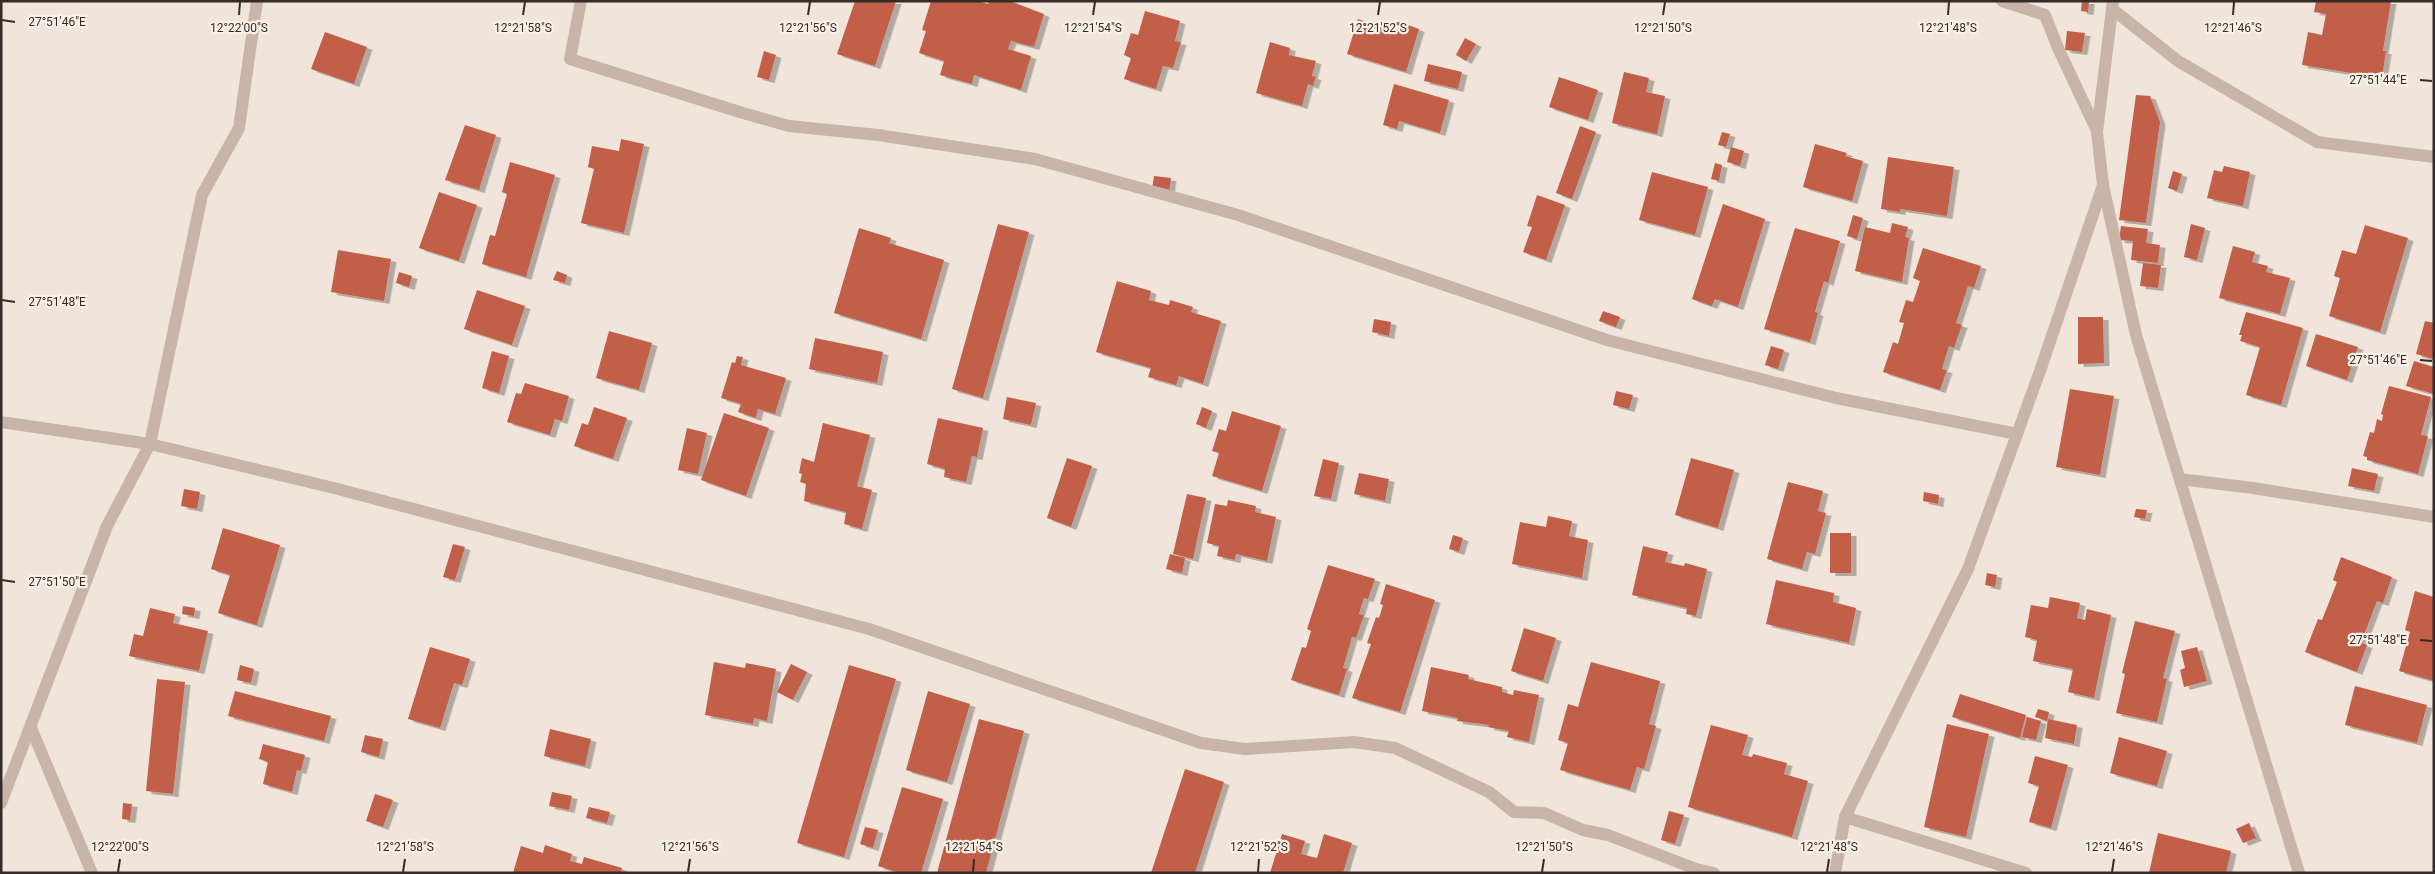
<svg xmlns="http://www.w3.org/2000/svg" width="2435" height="874" font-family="Roboto,sans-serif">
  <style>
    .building { fill: #c15e49; filter: url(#shadow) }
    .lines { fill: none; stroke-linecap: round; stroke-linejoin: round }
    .minor { stroke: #c8b4a8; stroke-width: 12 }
    .ticks { fill: none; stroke: #352b28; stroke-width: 2 }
    .ticks-label { font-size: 12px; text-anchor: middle; fill: #352b28; stroke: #f9f0e7; stroke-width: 4.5; stroke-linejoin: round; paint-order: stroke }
  </style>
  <defs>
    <filter id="shadow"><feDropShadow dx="5.5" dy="3" stdDeviation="0" flood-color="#0004"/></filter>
  </defs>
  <rect width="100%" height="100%" fill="#f1e5db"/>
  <g class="building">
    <path d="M855,1H896L875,66L837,54Z"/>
    <path d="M931,1H978L988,4L989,1H1010L1044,14L1034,47L1011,41L1008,49L1031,56L1021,90L974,75L972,84L940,75L944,61L919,53L926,31L922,30Z"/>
    <path d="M2082,1H2089L2088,12L2081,11Z"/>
    <path d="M2316,1H2391L2383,51H2386L2382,78L2302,65L2308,32L2322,35L2326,14L2314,12Z"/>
    <path d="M1145,11L1180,21L1175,41L1181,42L1173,68L1163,66L1156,89L1124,79L1131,58L1124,55L1131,33L1138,35Z"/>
    <path d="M1358,19L1397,32L1400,22L1419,29L1406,72L1347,54Z"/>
    <path d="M2067,31L2085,33L2082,52L2065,50Z"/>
    <path d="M325,32L367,47L354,84L311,69Z"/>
    <path d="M1465,38L1476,44L1466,61L1456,55Z"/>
    <path d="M1270,42L1290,48L1289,55L1316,61L1312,76L1316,77L1313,86L1308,84L1302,106L1256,93Z"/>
    <path d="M764,51L776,55L769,80L757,77Z"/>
    <path d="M1428,64L1462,72L1458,89L1424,81Z"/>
    <path d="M1624,72L1649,78L1646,92L1665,96L1657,134L1612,123Z"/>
    <path d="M1559,77L1598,90L1588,120L1549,107Z"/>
    <path d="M1394,84L1449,100L1440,133L1399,121L1397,129L1383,125Z"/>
    <path d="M2136,95L2150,96L2160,122L2146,223L2119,220Z"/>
    <path d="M465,125L496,135L479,190L445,180Z"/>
    <path d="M1580,126L1596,132L1572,199L1556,193Z"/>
    <path d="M1722,132L1730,134L1726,147L1718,145Z"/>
    <path d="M621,139L644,144L624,233L581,223L594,169L588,167L592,146L619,151Z"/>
    <path d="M1815,144L1847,153L1845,156L1863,161L1852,201L1803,187Z"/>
    <path d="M1731,147L1744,151L1740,166L1727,162Z"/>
    <path d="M1888,157L1954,167L1947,216L1900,209V212L1881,209Z"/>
    <path d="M510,162L555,175L526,277L482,264L490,235L495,236L507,194L502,192Z"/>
    <path d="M1715,163L1722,165L1719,181L1711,179Z"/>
    <path d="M2224,166L2250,172L2243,206L2207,198L2214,170L2222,172Z"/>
    <path d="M2173,171L2182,174L2177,191L2168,188Z"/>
    <path d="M1652,172L1708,187L1695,235L1639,220Z"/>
    <path d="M1154,176L1171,178L1169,192L1152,190Z"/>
    <path d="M439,192L477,205L459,261L419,248Z"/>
    <path d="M1537,195L1565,205L1546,260L1523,252L1532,227L1527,226Z"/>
    <path d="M1723,204L1765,219L1738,307L1715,299L1712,306L1692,299Z"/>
    <path d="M1853,215L1863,218L1857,239L1847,236Z"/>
    <path d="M1892,223L1908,227L1905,237L1909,238L1902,282L1855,271L1865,227L1890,233Z"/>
    <path d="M998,224L1029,232L983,398L952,389Z"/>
    <path d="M2191,224L2205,228L2197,260L2184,257Z"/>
    <path d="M2365,225L2408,238L2380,332L2329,316L2340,278L2334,276L2342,250L2356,254Z"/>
    <path d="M2121,226L2148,229L2146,243L2160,245L2158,263L2131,260L2133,241L2119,240Z"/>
    <path d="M859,228L891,238L889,243L944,260L921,339L834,313Z"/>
    <path d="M1795,228L1840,241L1828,283L1824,281L1815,312L1818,313L1810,342L1764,329Z"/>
    <path d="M2233,246L2255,252L2252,262L2268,266L2266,272L2290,278L2280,314L2219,298Z"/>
    <path d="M1923,248L1981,266L1974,288L1968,286L1956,323L1962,325L1954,348L1949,346L1942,369L1947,370L1940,390L1883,372L1893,342L1898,344L1904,323L1899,322L1906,300L1913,302L1920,281L1913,278Z"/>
    <path d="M338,250L391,259L384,301L331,292Z"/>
    <path d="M2143,263L2161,265L2158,288L2140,286Z"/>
    <path d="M557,271L567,275L565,283L553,280Z"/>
    <path d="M399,272L412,276L409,287L396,283Z"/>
    <path d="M1117,281L1151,291L1149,300L1169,305L1170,300L1193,307L1191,312L1221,321L1203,384L1179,376L1176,385L1148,377L1151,368L1096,352Z"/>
    <path d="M477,290L525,306L512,345L464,329Z"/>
    <path d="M1603,311L1620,317L1616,327L1599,321Z"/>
    <path d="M2246,312L2303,328L2281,405L2246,395L2260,347L2240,341L2242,335H2239Z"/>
    <path d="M2078,317H2103L2104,363L2078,364Z"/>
    <path d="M1374,319L1391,322L1389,336L1372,332Z"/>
    <path d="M2425,321L2434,323V359L2416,354Z"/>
    <path d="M609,331L652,343L639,390L596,378Z"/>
    <path d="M2316,334L2358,347L2347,380L2306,366Z"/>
    <path d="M815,338L883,352L877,383L809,369Z"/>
    <path d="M1771,346L1784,350L1778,369L1765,365Z"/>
    <path d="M492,351L509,356L499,393L482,388Z"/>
    <path d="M737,356L743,357L741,365L786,378L775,414L758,409L756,418L738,412L741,404L721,398L732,362L735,363Z"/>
    <path d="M2414,361L2434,367V394L2406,386Z"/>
    <path d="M525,383L569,396L562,421L555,419L550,435L507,422L516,393L521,394Z"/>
    <path d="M2389,386L2431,397L2421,435L2428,436L2418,474L2367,460V457L2363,456L2370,432L2374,433L2377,419L2382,421L2383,415L2381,414Z"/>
    <path d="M2070,389L2114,396L2100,475L2056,467Z"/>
    <path d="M1616,391L1633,395L1629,409L1613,405Z"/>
    <path d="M1007,397L1036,403L1031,425L1003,419Z"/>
    <path d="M594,407L627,418L613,459L574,446L582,423L588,425Z"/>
    <path d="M1202,407L1212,411L1206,428L1196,424Z"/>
    <path d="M1232,411L1281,426L1262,491L1212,476L1219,453L1212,451L1219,429L1226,431Z"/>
    <path d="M724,413L769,428L746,496L701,480Z"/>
    <path d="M938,418L983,428L977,457L972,456L966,482L944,477L945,469L927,464Z"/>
    <path d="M823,423L870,435L857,486L872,490L862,529L844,524L846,512L804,501L806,484L800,482L802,474L799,473L802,458L814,462Z"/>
    <path d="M687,428L707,433L698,474L678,470Z"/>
    <path d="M1067,458L1092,466L1071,527L1047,518Z"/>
    <path d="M1691,458L1734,470L1718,528L1675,515Z"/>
    <path d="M1323,459L1339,463L1331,499L1314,496Z"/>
    <path d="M2352,468L2378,474L2374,491L2348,486Z"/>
    <path d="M1359,473L1389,479L1385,501L1354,494Z"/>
    <path d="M1788,482L1823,491L1818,511L1826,513L1815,554L1807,552L1802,569L1767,559Z"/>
    <path d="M184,489L200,492L197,509L181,506Z"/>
    <path d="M1924,492L1939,495L1938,504L1923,501Z"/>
    <path d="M1187,494L1206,498L1193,559L1173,554Z"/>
    <path d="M1228,500L1256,506L1255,512L1276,517L1267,561L1236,554L1235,560L1217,556L1219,546L1207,543L1215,504L1227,506Z"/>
    <path d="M2136,509L2147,510L2145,519L2134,517Z"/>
    <path d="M1548,516L1572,521L1569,536L1588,540L1582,578L1512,564L1520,522L1546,527Z"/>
    <path d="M223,528L280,545L257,625L218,613L230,575L211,569Z"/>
    <rect x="1830" y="533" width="21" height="40"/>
    <path d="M1453,535L1463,538L1459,552L1449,549Z"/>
    <path d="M453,544L465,547L455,580L443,577Z"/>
    <path d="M1643,546L1668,552L1665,562L1684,566L1685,563L1707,569L1696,616L1686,614L1687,608L1632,595Z"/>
    <path d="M1170,554L1185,558L1182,573L1166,569Z"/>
    <path d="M2341,557L2392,577L2383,603L2377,601L2361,643L2367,645L2357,672L2305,652L2318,619L2322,620L2337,582L2333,580Z"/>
    <path d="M1328,565L1375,579L1368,599L1364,598L1359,614L1364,615L1356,638L1352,637L1343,668L1347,669L1339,695L1291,680L1302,647L1306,648L1311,631L1307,629Z"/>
    <path d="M1987,573L1997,575L1995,587L1985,585Z"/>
    <path d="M1776,580L1834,593L1833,602L1856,608L1849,643L1766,624Z"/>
    <path d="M1386,584L1435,600L1400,712L1352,698L1371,644L1367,643L1376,617L1379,618L1383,605L1380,604Z"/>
    <path d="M2415,591L2434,597V681L2399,671L2410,632L2405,630Z"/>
    <path d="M2050,597L2080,603L2077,618L2085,620L2087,609L2111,615L2094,698L2068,692L2073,669L2033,661L2037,640L2025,637L2031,605L2048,608Z"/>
    <path d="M183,606L195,608L194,616L182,614Z"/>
    <path d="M150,608L175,614L173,623L208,631L199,671L129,656L134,634L143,636Z"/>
    <path d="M2135,621L2175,631L2163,678L2167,679L2157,722L2116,713L2125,674L2122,673Z"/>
    <path d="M1524,628L1556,638L1543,681L1511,671Z"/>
    <path d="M430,647L470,659L462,685L454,683L440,728L408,719Z"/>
    <path d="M2197,647L2207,681L2184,687L2180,670L2185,668L2181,651Z"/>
    <path d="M714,662L745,668L746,663L776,669L767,721L754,718L753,724L705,715Z"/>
    <path d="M1591,662L1660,681L1649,724L1656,726L1644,769L1637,767L1630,790L1560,770L1568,743L1558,740L1568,704L1578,707Z"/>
    <path d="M791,664L807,672L793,700L777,692Z"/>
    <path d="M240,665L254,669L251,683L237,680Z"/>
    <path d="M849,665L896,679L844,857L797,843Z"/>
    <path d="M1431,667L1469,675L1468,679L1502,687V692L1513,695L1514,690L1539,695L1529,742L1507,737L1509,731L1488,727L1489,725L1457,721L1458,718L1422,711Z"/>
    <path d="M157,679L185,682L173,794L146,791Z"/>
    <path d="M2355,686L2427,705L2417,743L2345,725Z"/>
    <path d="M235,691L331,716L324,741L228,716Z"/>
    <path d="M928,691L970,704L947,782L906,770Z"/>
    <path d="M1960,694L2026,715L2020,738L1952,717Z"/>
    <path d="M2038,709L2049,712L2047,721L2035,717Z"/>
    <path d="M2027,717L2041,721L2036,740L2022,737Z"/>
    <path d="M979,719L1024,731L986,873H937Z"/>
    <path d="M2048,719L2077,725L2074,744L2045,738Z"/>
    <path d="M1947,724L1989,734L1966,837L1924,827Z"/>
    <path d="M1711,725L1748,735L1742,755L1752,757L1753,754L1787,763L1784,774L1808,781L1792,837L1688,807Z"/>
    <path d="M550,729L591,739L585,766L544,756Z"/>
    <path d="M365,735L383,739L379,757L361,752Z"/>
    <path d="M2119,737L2167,751L2157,786L2110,773Z"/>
    <path d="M263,744L305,755L301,771L297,770L292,792L263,784L268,762L259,759Z"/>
    <path d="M2035,756L2068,765L2051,828L2029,822L2039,786L2028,783Z"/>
    <path d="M1185,769L1224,782L1195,873H1151Z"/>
    <path d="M902,787L943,799L921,873H900L878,866Z"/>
    <path d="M552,792L572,796L569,810L549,806Z"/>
    <path d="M375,794L393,800L383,827L366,821Z"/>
    <path d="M123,803L132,804L130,820L122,819Z"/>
    <path d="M589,807L610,812L607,823L586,818Z"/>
    <path d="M1669,811L1684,815L1675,844L1661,840Z"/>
    <path d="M2249,823L2256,838L2243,843L2236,829Z"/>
    <path d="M865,827L878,830L873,848L860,844Z"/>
    <path d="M2158,833L2231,851L2226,873H2149Z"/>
    <path d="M1282,834L1305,841L1301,854L1317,858L1324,834L1352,843L1343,873H1270Z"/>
    <path d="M545,845L572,854L570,861L582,864L584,857L622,868L621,873H513L521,846L543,853Z"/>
  </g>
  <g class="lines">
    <g class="minor">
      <path d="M581,1L570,59L743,113L789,126L878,135L1035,159L1238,215L1607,340L1836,398L2017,434"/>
      <path d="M2002,1L2045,15L2058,48L2097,131"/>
      <path d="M2113,1L2097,132L2103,185L2136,335L2299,873"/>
      <path d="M2112,9L2178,61L2317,142L2434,157"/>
      <path d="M1,422L150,444L202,195L239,128L257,1"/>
      <path d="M2180,479L2253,488L2434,517"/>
      <path d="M31,728L92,873"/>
      <path d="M1,803L107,526L150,444L334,488L869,629L1201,743L1245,749L1354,742L1395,748L1489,792L1514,812L1544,813L1583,830L1608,835L1696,869L1714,873"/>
      <path d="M1845,817L2026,873"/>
      <path d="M1835,873L1845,817L1968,569L2040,371L2103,185"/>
    </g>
  </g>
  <path class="ticks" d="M239,15L240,2M523,15L525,2M808,15L810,2M1093,15L1095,2M1378,15L1380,2M1663,15L1665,2M1948,15L1949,2M2233,15L2234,2M2,20L15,22M2420,80L2432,81M2,300L15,302M2420,360L2432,361M2,580L15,582M2420,640L2432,641M118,872L120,859M403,872L405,859M688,872L690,859M973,872L974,859M1258,872L1259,859M1542,872L1544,859M1827,872L1829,859M2112,872L2114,859"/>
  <g class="ticks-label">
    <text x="57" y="26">27°51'46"E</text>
    <text x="239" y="32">12°22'00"S</text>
    <text x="523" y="32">12°21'58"S</text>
    <text x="808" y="32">12°21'56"S</text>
    <text x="1093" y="32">12°21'54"S</text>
    <text x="1378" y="32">12°21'52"S</text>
    <text x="1663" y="32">12°21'50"S</text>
    <text x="1948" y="32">12°21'48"S</text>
    <text x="2233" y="32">12°21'46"S</text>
    <text x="2378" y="84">27°51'44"E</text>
    <text x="57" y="306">27°51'48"E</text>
    <text x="2378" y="364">27°51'46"E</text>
    <text x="57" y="586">27°51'50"E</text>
    <text x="2378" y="644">27°51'48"E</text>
    <text x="120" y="851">12°22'00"S</text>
    <text x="405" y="851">12°21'58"S</text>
    <text x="690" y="851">12°21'56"S</text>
    <text x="974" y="851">12°21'54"S</text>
    <text x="1259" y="851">12°21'52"S</text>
    <text x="1544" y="851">12°21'50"S</text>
    <text x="1829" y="851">12°21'48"S</text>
    <text x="2114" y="851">12°21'46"S</text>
  </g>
  <rect width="2435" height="874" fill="none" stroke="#352b28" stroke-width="5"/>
</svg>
